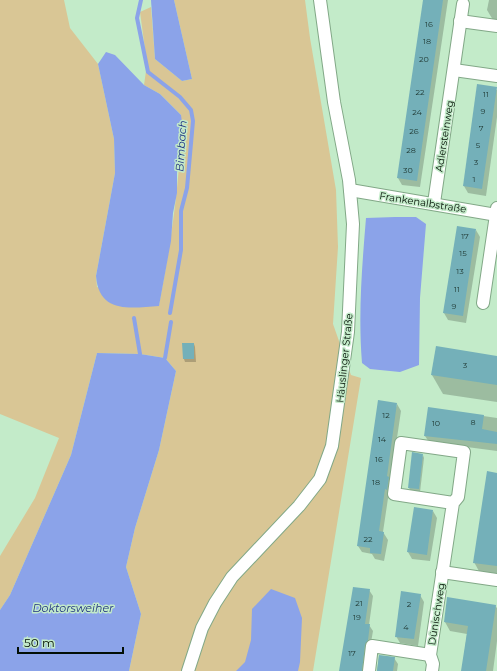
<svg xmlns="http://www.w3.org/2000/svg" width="497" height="671" font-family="Montserrat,sans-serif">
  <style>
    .green { fill: #d9c695 }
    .water { fill: #8ba3e9 }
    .shadow { fill: #0003 }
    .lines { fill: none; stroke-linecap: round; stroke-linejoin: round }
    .stream { stroke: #8ba3e9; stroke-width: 4 }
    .building { fill: #74b0b9 }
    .minor-casing { stroke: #82a887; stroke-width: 14 }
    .minor { stroke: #fff; stroke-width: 12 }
    .labels { text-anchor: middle; stroke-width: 3; stroke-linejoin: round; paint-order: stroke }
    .number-label { font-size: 8px; fill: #1f3732 }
    .street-label { font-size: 10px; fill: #030f05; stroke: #c3ebc9 }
    .water-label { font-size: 11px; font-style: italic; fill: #203281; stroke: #c3ebc9 }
  </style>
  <rect width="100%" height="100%" fill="#c3ebc9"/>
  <path class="green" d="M0,0H64L70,28L98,64L114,139L115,173L96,276L97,287L159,305C171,242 181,179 181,115L160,94L144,85L147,64L140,12L151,7L155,59L182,81L192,79L174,0H305L310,38L336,190L338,247L333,324L351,375L361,378L313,671H129L141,614L126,567L135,528L159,450L176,371L165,358L140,354L97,353L71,455L10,595L0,610V556L35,498L59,438L0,414Z"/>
  <g class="water">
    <path d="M151,0H174L192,79L182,81L155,59Z"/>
    <path d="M106,52L115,55L144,85L160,94L181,115L183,130L177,173V193L173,213L171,241L159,306C130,308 99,314 96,276L115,173L114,139L98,64Z"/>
    <path d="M395,217H416L426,224L420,298L419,365L400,372L370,369L362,363C358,314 362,267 366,218Z"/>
    <path d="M97,353L140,354L165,358L176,371L159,450L135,528L126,567L141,614L129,671H0V610L10,595L71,455Z"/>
    <path d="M271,589L295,598L302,618L300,662L298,671H236L245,662L251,640L252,609Z"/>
  </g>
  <g class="shadow">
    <path d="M424,0H448L420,187L402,185L398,178Z"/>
    <path d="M489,0H497V21L493,20L487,10Z"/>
    <path d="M478,85L497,90V117L486,196L468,193L464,186Z"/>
    <path d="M476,230L480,237L466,323L448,320L444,313Z"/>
    <path d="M194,344L195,347L196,362H185L184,359Z"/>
    <path d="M497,357V402L443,394L432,375Z"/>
    <path d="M397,404L401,411L383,532L388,540L384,561L375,559L372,554L362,552L358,546Z"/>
    <path d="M429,408L497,418V451L429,442L425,436Z"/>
    <path d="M423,455L424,458L420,492L411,491L409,488Z"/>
    <path d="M497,474V575L480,573L474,562Z"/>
    <path d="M433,511L437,518L430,561L412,559L408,552Z"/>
    <path d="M369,590L373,596L369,625L373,631L366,671H341Z"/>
    <path d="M420,595L424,602L418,646L400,643L396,636Z"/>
    <path d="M495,606L497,608V641L493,671H462L467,634L450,631L445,622Z"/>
    <path d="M379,656L394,658L398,664L397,671H377Z"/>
  </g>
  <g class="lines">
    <g class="stream">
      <path d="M141,0L137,18L148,72L180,97L191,110L193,121L187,188L181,211V250L170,313"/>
      <path d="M134,318L140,354"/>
      <path d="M165,358L171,322"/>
    </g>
  </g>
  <g class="building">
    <path d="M423,0H443L417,181L397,178Z"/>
    <path d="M477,84L497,87L482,189L463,186Z"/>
    <path d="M457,226L476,229L463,316L443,313Z"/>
    <path d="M182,343H194V359H183Z"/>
    <path d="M436,346L497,356V385L431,375Z"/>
    <path d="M378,400L397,403L387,476L389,477L387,490L385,489L379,531L384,532L381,554L370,553V548L357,546Z"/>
    <path d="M428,407L484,415L482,429L497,432V444L424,436Z"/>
    <path d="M412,452L423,454L419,489L408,488Z"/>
    <path d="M487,471L497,473V566L473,563Z"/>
    <path d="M414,507L433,510L427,555L407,552Z"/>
    <path d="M353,587L370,589L365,624H370L368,640L365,645L362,671H339Z"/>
    <path d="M401,591L421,594L414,639L395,637Z"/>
    <path d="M447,597L496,605L486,671H461L468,626L444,622Z"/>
    <path d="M379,655L395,657L393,671H377Z"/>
  </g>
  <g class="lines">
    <defs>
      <g id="minor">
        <path d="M460,21L497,26"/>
        <path d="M454,70L497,76"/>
        <path d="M350,190L497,215"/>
        <path d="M434,203L463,4"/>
        <path d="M483,303L497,208"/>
        <path d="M442,572L497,580"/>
        <path d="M188,671L202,628L215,603L232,577L299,506L320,479L332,446L348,332L353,224L349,180L334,102L320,0"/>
        <path d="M369,671L372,646L430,655"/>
        <path d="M432,671L433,664L430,655L453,503L458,497L464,452L401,443L394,494L453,503"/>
      </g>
    </defs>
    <use href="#minor" class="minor-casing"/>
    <use href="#minor" class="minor"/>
  </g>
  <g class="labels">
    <g class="number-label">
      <text x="429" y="27">16</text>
      <text x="427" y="44">18</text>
      <text x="424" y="62">20</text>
      <text x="420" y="95">22</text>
      <text x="486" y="97">11</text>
      <text x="483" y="114">9</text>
      <text x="417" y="115">24</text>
      <text x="481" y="131">7</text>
      <text x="414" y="134">26</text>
      <text x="478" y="148">5</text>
      <text x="411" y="153">28</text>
      <text x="476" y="165">3</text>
      <text x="408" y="173">30</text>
      <text x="474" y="182">1</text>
      <text x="465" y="239">17</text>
      <text x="463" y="256">15</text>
      <text x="460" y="274">13</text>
      <text x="457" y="292">11</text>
      <text x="454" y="309">9</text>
      <text x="465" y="368">3</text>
      <text x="386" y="418">12</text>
      <text x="473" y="425">8</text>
      <text x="436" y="426">10</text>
      <text x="382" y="442">14</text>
      <text x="379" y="462">16</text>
      <text x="376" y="485">18</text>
      <text x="368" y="542">22</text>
      <text x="359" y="606">21</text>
      <text x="409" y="607">2</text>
      <text x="357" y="620">19</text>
      <text x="406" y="630">4</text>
      <text x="352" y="656">17</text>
    </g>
    <g class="street-label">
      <text transform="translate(444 136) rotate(-81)" y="4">Adlersteinweg</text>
      <text transform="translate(423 202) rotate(9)" y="4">Frankenalbstraße</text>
      <text transform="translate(344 358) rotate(-84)" y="4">Häuslinger Straße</text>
      <text transform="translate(436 614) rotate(-81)" y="4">Dünischweg</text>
    </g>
    <g class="water-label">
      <text transform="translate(181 146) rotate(-86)" y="4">Bimbach</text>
      <text x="73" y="612">Doktorsweiher</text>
    </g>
  </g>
  <path d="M18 647v6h105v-6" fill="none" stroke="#030f05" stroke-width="2"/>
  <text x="24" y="647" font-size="12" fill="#030f05" stroke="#c3ebc9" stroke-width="3" paint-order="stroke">50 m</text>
</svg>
